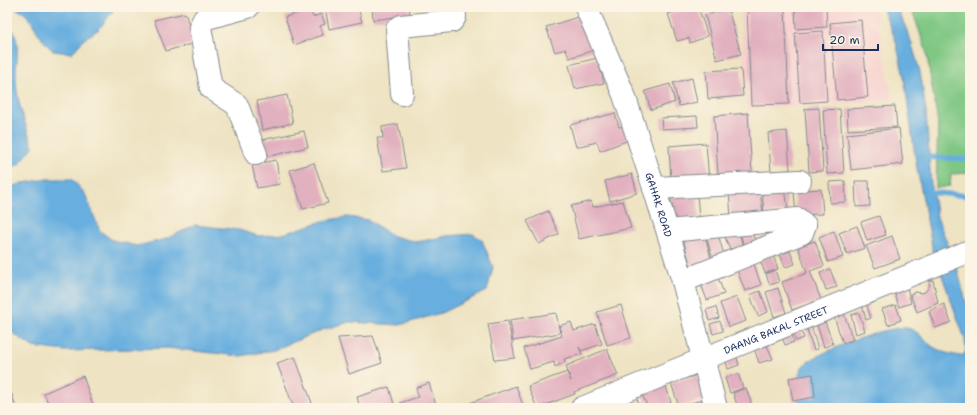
<svg xmlns="http://www.w3.org/2000/svg" width="977" height="415" font-family="'Shantell Sans',sans-serif">
  <style>
    .built { fill: #f7d0cd }
    .green { fill: #7fc783; stroke: #4d7b70 }
    .water { fill: #68afdf; stroke: #426f9e }
    .lines { fill: none; stroke-linecap: round; stroke-linejoin: round }
    .stream { stroke: #68afdf; stroke-width: 5.5 }
    .building { fill: #e2b1c0 }
    .minor-casing { stroke: #848990; stroke-width: 24 }
    .minor { stroke: #fff; stroke-width: 22 }
    .labels { text-anchor: middle; stroke-width: 3; stroke-linejoin: round; paint-order: stroke }
    .street-label { font-size: 10px; fill: #1b2f5e; stroke: #fcf5e5 }
  </style>
  <rect width="100%" height="100%" fill="#fcf5e5"/>
  <filter id="ink" filterUnits="userSpaceOnUse"><feTurbulence type="fractalNoise" baseFrequency=".025" numOctaves="2"/><feDisplacementMap in="SourceGraphic" scale="8" xChannelSelector="R" yChannelSelector="G"/><feConvolveMatrix kernelMatrix="1 2 1 2 8 2 1 2 1" color-interpolation-filters="sRGB"/></filter>
  <filter id="wash" filterUnits="userSpaceOnUse"><feTurbulence type="fractalNoise" baseFrequency=".012" numOctaves="4" result="noise"/><feDisplacementMap in="SourceGraphic" scale="16" xChannelSelector="R" yChannelSelector="G"/><feGaussianBlur stdDeviation="0.9" result="paint"/><feColorMatrix in="noise" values="0 0 0 0 0 0 0 0 0 0 0 0 0 0 0 0 0 1.4 0 .05"/><feComposite in="paint" operator="in"/></filter>
  <g filter="url(#wash)">
    <rect width="100%" height="100%" fill="#eee3c2"/>
    <path class="built" d="M740,7H875L892,100L747,109Z"/>
    <path class="green" d="M911,7H970V173L951,174L950,186L936,188L938,123L926,50Z"/>
    <g class="water">
      <path d="M11,7H116L99,29L84,39L72,53L53,51C49,47 44,42 41,37C30,22 31,13 11,7Z"/>
      <path d="M882,7H897L910,38L920,72L926,112L931,185L937,217L957,268L970,317V408H798C800,395 794,377 803,366C815,353 889,325 906,328C918,329 924,341 933,347C942,352 951,355 962,356L966,351L965,339L933,251L916,163L904,77L896,41Z"/>
      <path d="M7,29L14,31C21,49 15,62 16,81C17,103 26,126 33,147L19,164L7,170Z"/>
      <path d="M47,179H72L85,194L100,231L112,240L137,246L166,239L195,225L239,230L258,236L283,234L323,221L347,217L368,220L393,236L417,242L447,236L473,234L482,240L493,267L487,291L441,313L400,325L349,322L322,330L274,350L240,356L167,348L66,351L33,347L14,334L7,322V188L24,183Z"/>
    </g>
    <g class="lines">
      <g class="stream">
        <path d="M924,157L970,159"/>
        <path d="M927,192L970,196"/>
      </g>
    </g>
    <g id="blocks">
      <g class="building">
        <path d="M325,7H358L362,22L329,29Z"/>
        <path d="M372,7H409L410,15L373,20Z"/>
        <path d="M691,7H698L708,36L690,43L689,38L677,41L668,14Z"/>
        <path d="M747,7H785L789,104L751,105Z"/>
        <path d="M795,7H826L827,27L796,29Z"/>
        <path d="M310,9L313,17L321,14L325,24L320,26L323,35L294,45L285,17Z"/>
        <path d="M728,9L741,54L717,60L705,15Z"/>
        <path d="M185,13L195,43L166,51L154,20Z"/>
        <path d="M581,16L594,50L569,58L566,49L555,52L546,27Z"/>
        <path d="M861,20L868,97L837,100L830,23Z"/>
        <path d="M823,31L827,101L800,103L795,33Z"/>
        <path d="M597,58L604,83L575,89L569,65Z"/>
        <path d="M741,69L743,96L708,99L706,71Z"/>
        <path d="M692,78L697,102L679,106L673,83Z"/>
        <path d="M670,84L675,102L651,110L645,91Z"/>
        <path d="M287,95L293,123L262,130L257,101Z"/>
        <path d="M895,106L897,127L848,130L847,109Z"/>
        <path d="M819,108L823,171L809,172L805,109Z"/>
        <path d="M840,109L844,173L827,174L823,110Z"/>
        <path d="M615,113L619,127L625,126L629,140L600,151L597,142L576,147L570,125Z"/>
        <path d="M748,113L752,172L718,174L714,116Z"/>
        <path d="M697,116L698,127L662,129L661,118Z"/>
        <path d="M398,124L406,168L383,171L377,138H383L382,127Z"/>
        <path d="M899,128L903,164L851,170L847,134Z"/>
        <path d="M304,131L308,147L262,158L257,141Z"/>
        <path d="M787,131L790,170L771,171L768,133Z"/>
        <path d="M706,143L709,181L671,183L669,146Z"/>
        <path d="M276,160L280,184L257,188L252,165Z"/>
        <path d="M314,163L328,203L303,209L290,170Z"/>
        <path d="M632,174L637,193L610,201L605,181Z"/>
        <path d="M845,181L846,202L830,203L829,182Z"/>
        <path d="M855,181H869L870,206L856,207Z"/>
        <path d="M785,186L788,211L764,214L762,188Z"/>
        <path d="M760,189L763,215L731,217L729,192Z"/>
        <path d="M821,189L823,214L796,215L794,191Z"/>
        <path d="M697,195L699,217L675,219L670,196Z"/>
        <path d="M591,201L593,207L623,201L631,228L579,239L571,206Z"/>
        <path d="M548,211L559,234L539,244L527,221Z"/>
        <path d="M879,216L886,235L867,241L861,222Z"/>
        <path d="M857,226L865,248L847,254L839,233Z"/>
        <path d="M752,231L756,244L744,246L740,233Z"/>
        <path d="M834,231L843,257L828,262L819,237Z"/>
        <path d="M739,233L743,247L730,249L724,235Z"/>
        <path d="M718,234L724,255L713,260L706,236Z"/>
        <path d="M705,236L711,259L691,267L683,239Z"/>
        <path d="M892,236L900,259L875,268L866,246Z"/>
        <path d="M815,241L824,266L810,271L821,300L792,310L782,282L807,273L798,247Z"/>
        <path d="M790,251L795,264L785,267L780,254Z"/>
        <path d="M773,255L778,269L765,273L760,260Z"/>
        <path d="M754,264L761,285L745,291L737,270Z"/>
        <path d="M830,269L837,287L826,290L820,273Z"/>
        <path d="M775,270L779,282L770,285L766,274Z"/>
        <path d="M716,272L724,294L707,300L699,279Z"/>
        <path d="M905,280L911,303L899,307L892,286Z"/>
        <path d="M933,280L938,303L917,312L910,294L916,292L921,293L925,292L930,285L928,281Z"/>
        <path d="M778,288L786,313L774,317L766,292Z"/>
        <path d="M760,291L768,312L758,316L750,295Z"/>
        <path d="M737,297L746,321L729,327L720,303Z"/>
        <path d="M866,303L871,318L866,320L862,305Z"/>
        <path d="M944,304L951,322L935,328L929,311Z"/>
        <path d="M621,305L631,338L607,345L597,312Z"/>
        <path d="M896,305L901,320L888,325L882,309Z"/>
        <path d="M716,307L719,318L709,321L706,310Z"/>
        <path d="M556,313L560,333L513,341L510,320Z"/>
        <path d="M822,313L833,344L824,347L814,315Z"/>
        <path d="M859,313L865,331L856,334L851,315Z"/>
        <path d="M844,314L853,340L843,343L834,317Z"/>
        <path d="M508,321L515,358L495,360L488,324Z"/>
        <path d="M720,321L723,331L713,334L710,324Z"/>
        <path d="M571,322L574,331L595,324L602,344L581,351L579,347L582,354L564,359L565,362L555,367L554,362L530,369L524,348L562,336L559,326Z"/>
        <path d="M810,322L818,349L814,350L805,324Z"/>
        <path d="M798,324L804,338L796,341L790,328Z"/>
        <path d="M789,328L794,342L785,345L780,332Z"/>
        <path d="M373,336L382,363L349,374L338,338Z"/>
        <path d="M765,341L773,359L759,363L753,345Z"/>
        <path d="M607,349L618,375L574,392L575,394L537,408L528,386L567,372L571,381L566,366Z"/>
        <path d="M735,351L739,365L728,369L724,355Z"/>
        <path d="M295,357L312,403L299,408H294L277,363Z"/>
        <path d="M738,374L743,388L730,393L725,378Z"/>
        <path d="M813,374L815,397L793,401L789,378Z"/>
        <path d="M697,375L705,399L679,407L671,383Z"/>
        <path d="M83,376L94,408H73L72,403L59,408H50L44,393Z"/>
        <path d="M429,383L437,408H403L400,403L418,397L416,388Z"/>
        <path d="M665,383L672,406L667,408H648L641,392Z"/>
        <path d="M516,386L524,408H468L467,404Z"/>
        <path d="M389,387L395,408H360L357,397Z"/>
        <path d="M746,388L753,408H738L733,393Z"/>
        <path d="M11,392L16,408H7V394Z"/>
        <path d="M635,395L641,408H612L611,406Z"/>
        <path d="M706,403L707,408H684V407Z"/>
      </g>
    </g>
  </g>
  <g filter="url(#ink)">
    <use href="#blocks" fill-opacity="0" stroke="#848990" stroke-width="1"/>
    <g class="lines">
      <defs>
        <g id="minor">
          <path d="M248,7L204,19L200,27L211,88L237,105L256,154"/>
          <path id="s1" d="M586,7L624,95L654,188L683,281L716,408"/>
          <path d="M402,94L397,29L401,26L452,21L455,17L454,7"/>
          <path d="M654,188L800,181"/>
          <path d="M668,231L798,219L805,225L802,233L683,281"/>
          <path id="s2" d="M582,408L970,251"/>
        </g>
      </defs>
      <use href="#minor" class="minor-casing"/>
      <use href="#minor" class="minor"/>
    </g>
  </g>
  <g class="labels">
    <g class="street-label">
      <text dy="4" stroke="none"><textPath href="#s1" startOffset="211">GAHAK ROAD</textPath></text>
      <text dy="4" stroke="none"><textPath href="#s2" startOffset="209">DAANG BAKAL STREET</textPath></text>
    </g>
  </g>
  <rect width="977" height="415" fill="none" stroke="#fcf5e5" stroke-width="24"/>
  <path d="M823 44v6h55v-6" fill="none" stroke="#1b2f5e" stroke-width="2"/>
  <text x="829" y="44" font-size="12" fill="#1b2f5e" stroke="#fcf5e5" stroke-width="3" paint-order="stroke">20 m</text>
</svg>
